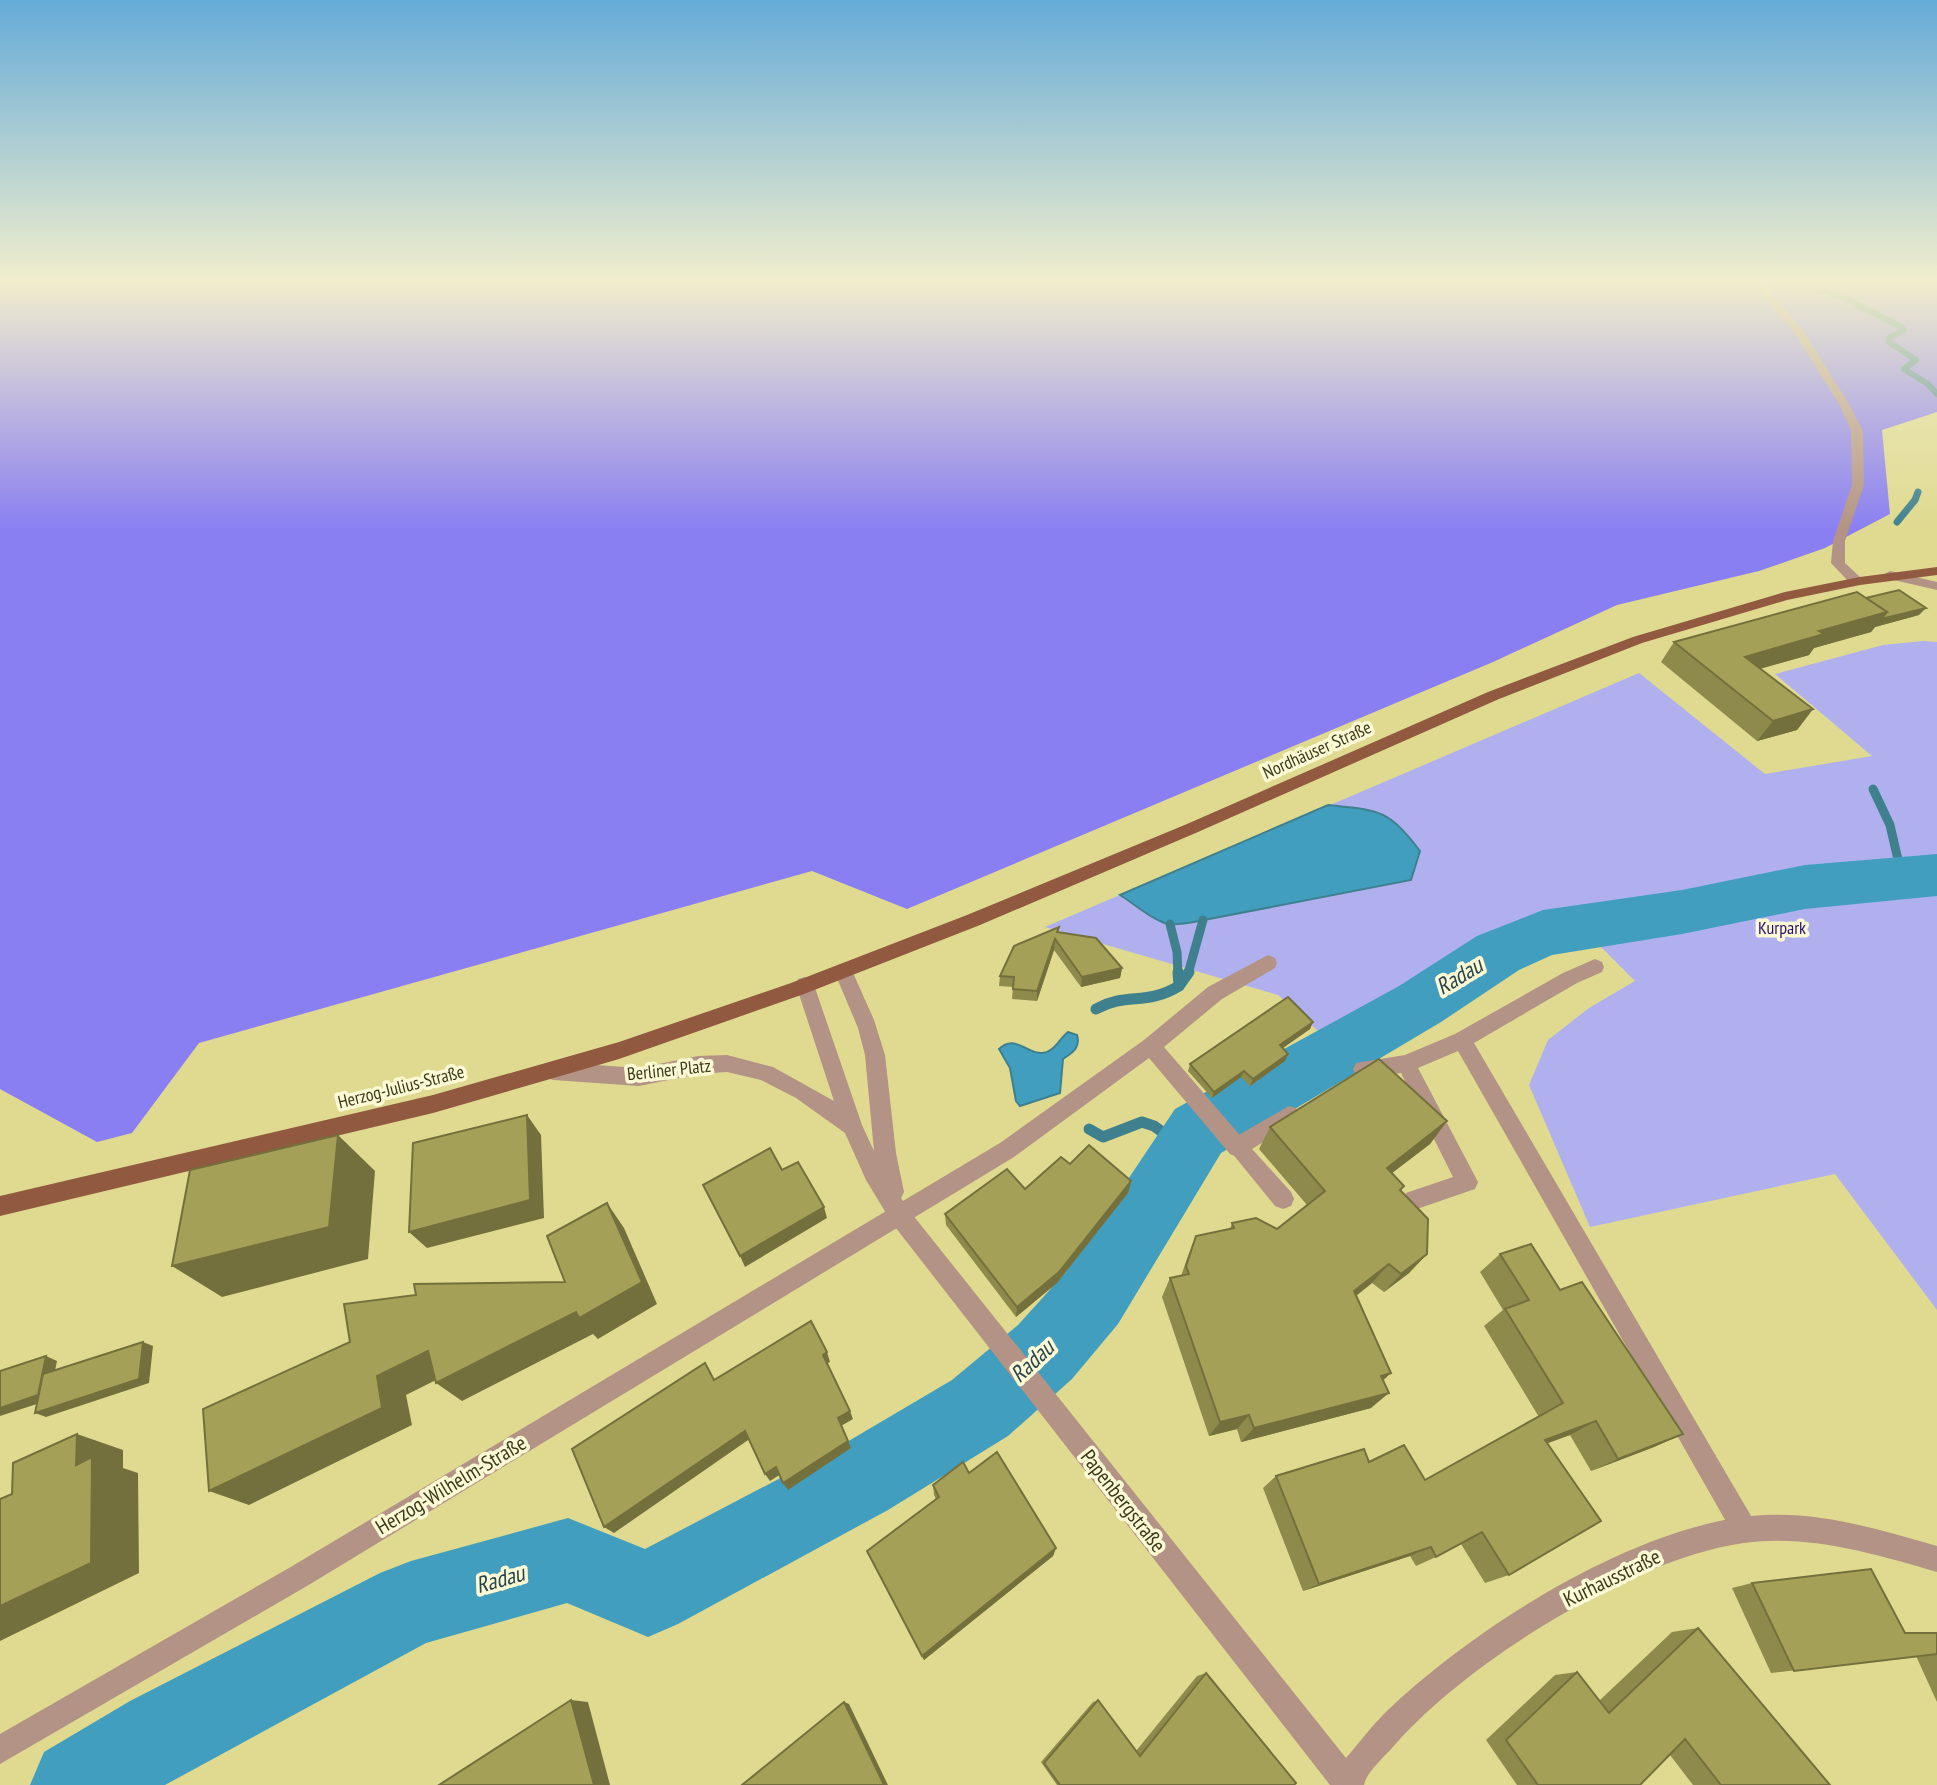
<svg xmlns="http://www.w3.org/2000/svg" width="1937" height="1785" font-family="'PT Sans Narrow',sans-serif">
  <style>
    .green { fill: #b1b0ef }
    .forest { fill: #8a7ff2 }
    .water { fill: #419ebf; stroke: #3f808e; stroke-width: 2 }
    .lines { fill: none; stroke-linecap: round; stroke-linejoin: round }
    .stream-far3 { stroke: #3f808e; stroke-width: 6 }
    .stream-far2 { stroke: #3f808e; stroke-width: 7 }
    .stream-far1 { stroke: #3f808e; stroke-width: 9 }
    .stream { stroke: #3f808e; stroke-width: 11 }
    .river { fill: #419ebf; fill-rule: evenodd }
    .service { fill: #b29385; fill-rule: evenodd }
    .pedestrian { fill: #b29385; fill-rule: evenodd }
    .minor { fill: #b29385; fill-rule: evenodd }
    .primary { fill: #905940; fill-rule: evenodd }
    .wall { fill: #8e8a4b }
    .shaded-wall { fill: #74703d }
    .building { fill: #a5a057; stroke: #74703d; stroke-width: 2 }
    .labels { text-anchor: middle; stroke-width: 7; stroke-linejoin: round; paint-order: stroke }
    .street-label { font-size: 18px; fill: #3b391a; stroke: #fbfad5 }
    .park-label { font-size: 18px; fill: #2d0f76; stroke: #fbfad5 }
    .near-street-label { font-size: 21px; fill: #3b391a; stroke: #fbfad5 }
    .near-water-label { font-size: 23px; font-style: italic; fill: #27444f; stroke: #fbfad5 }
  </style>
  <rect width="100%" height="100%" fill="#dfda8f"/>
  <path class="green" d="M1923,641L1937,642V1310L1835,1174L1590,1227L1529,1085L1548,1040L1589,1008L1635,981L1598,944L1546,947L1429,1009L1347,1057L1278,995L1045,927L1639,673L1765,774L1872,756L1775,674L1883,645Z"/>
  <path class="forest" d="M0,280H1937V412L1882,430L1890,514L1825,548L1759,571L1617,605L1493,662L907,909L812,871L199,1043L132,1133L97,1142L0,1089Z"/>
  <g class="water">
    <path d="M1328,805C1379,810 1388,809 1420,851L1411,880L1204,920C1193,922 1180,925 1169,924C1155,922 1133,903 1120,895Z"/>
    <path d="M1068,1032L1077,1035C1081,1048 1072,1053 1063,1059L1060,1093L1020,1106L1016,1101L1010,1068L999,1049C1016,1032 1028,1058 1047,1052C1057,1048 1060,1038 1068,1032Z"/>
  </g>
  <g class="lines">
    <path class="stream-far3" d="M1782,280L1841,296L1901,327L1904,330L1890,337L1889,342L1916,360L1904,369L1928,384L1937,394"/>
    <path class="stream-far2" d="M1897,522L1915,500L1918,492"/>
    <g class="stream-far1">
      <path d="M1873,789L1890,825L1902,877"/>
      <path d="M1170,924L1177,952L1178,974"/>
      <path d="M1188,974L1203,920"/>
    </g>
    <g class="stream">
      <path d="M1179,986L1189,972"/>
      <path d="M1096,1009C1127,992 1146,1006 1179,986L1178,972"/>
      <path d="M1089,1129L1103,1137L1142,1122L1154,1126L1186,1149"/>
    </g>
    <path class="river" d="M1937,854V896L1805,909L1682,934L1552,955L1519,970L1441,1022L1221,1153L1118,1324L1072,1379L1008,1436L888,1510L678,1624L648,1637L567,1603L426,1643L165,1785H30L44,1752L130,1701L380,1573L411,1561L568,1518L645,1549L830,1452L952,1380L1018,1325L1066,1272L1175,1109L1399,986L1477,936L1543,910L1682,890L1805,865Z"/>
    <g class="service">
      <path d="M1890,571L1937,582V590L1885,578L1883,575Z"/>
      <path d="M1595,959L1602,962L1604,967L1602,972L1577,983L1474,1043L1754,1521L1758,1530L1754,1539L1745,1543L1736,1539L1458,1051L1418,1068L1478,1182L1475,1189L1414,1210L1406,1207L1403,1200L1406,1193L1453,1177L1401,1073L1363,1078L1356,1075L1353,1069L1356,1063L1405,1055L1455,1034L1563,973Z"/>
      <path d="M1289,1106L1296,1108L1299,1115L1296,1122L1252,1149L1291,1192L1294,1199L1291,1206L1283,1209L1275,1206L1227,1147L1230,1140Z"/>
    </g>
    <path class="pedestrian" d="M1268,955L1275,958L1277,963L1275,968L1222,999L1164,1047L1244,1140L1247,1147L1244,1154L1237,1157L1230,1154L1149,1058L1014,1157L307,1586L0,1764V1734L289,1568L1000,1143L1144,1040L1208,987Z"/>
    <g class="minor">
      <path d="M1754,280H1764L1773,296L1802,329L1849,404L1863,431L1864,485L1845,541V563L1860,577V583H1850L1831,563L1833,541L1852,485L1851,431L1839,404L1793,331L1766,299Z"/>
      <path d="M843,963L850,966L874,1020L885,1055L896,1153L904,1192L901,1198L908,1209L1346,1758C1360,1742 1373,1724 1388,1710C1476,1626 1641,1521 1765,1515C1823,1512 1882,1530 1937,1546V1572C1875,1554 1809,1534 1744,1543C1633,1558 1465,1663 1392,1748C1383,1758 1366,1773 1364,1785H1330L892,1223L866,1180L845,1133L796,1098L761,1080L727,1072L698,1074L639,1086L553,1080L546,1077L543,1071L546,1065L553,1062L639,1068L698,1056L727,1055L773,1067L834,1101L796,985L798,979L805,977L812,979L814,985L862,1125L874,1151L865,1055L858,1028L834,971L836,966Z"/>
    </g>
    <path class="primary" d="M1937,567V575L1860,585L1787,600L1642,643L1499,699L1198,832L980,925L804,994L619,1059L433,1113L0,1216V1196L433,1095L619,1042L791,983L967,915L1187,824L1488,692L1633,637L1785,592L1860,577Z"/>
  </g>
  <g class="wall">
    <path d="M1866,598L1919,615L1875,627L1871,632L1814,648L1809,655L1760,669L1813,709L1797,730L1757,741L1661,662L1674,642Z"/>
    <path d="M1059,927L1058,933L1122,968L1120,978L1081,987L1054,950L1037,1001L1012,999L1013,987L999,986L1000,976Z"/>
    <path d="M1313,1022L1310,1029L1283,1048L1285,1061L1250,1086L1241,1077L1212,1098L1188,1071L1190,1064Z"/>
    <path d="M1447,1121L1430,1144L1392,1173L1401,1191L1427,1254L1409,1273L1384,1292L1372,1283L1356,1296L1383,1381L1371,1408L1241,1442L1237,1429L1209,1436L1162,1297L1170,1278L1181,1276L1188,1256L1196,1236L1230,1229L1232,1223L1277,1229L1307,1205L1259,1149L1270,1127Z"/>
    <path d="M1070,1164L1131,1181L1128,1193L1057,1283L1016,1317L946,1225L945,1214L1025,1189Z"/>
    <path d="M1500,1254L1560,1290L1683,1434L1654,1447L1591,1471L1570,1435L1547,1443L1509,1575L1485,1583L1461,1544L1436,1557L1416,1566L1410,1556L1303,1591L1263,1488L1276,1476L1369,1462L1425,1480L1539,1417L1484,1326L1503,1310L1480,1272Z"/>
    <path d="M969,1473L1056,1548L1053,1556L924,1660L867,1551L936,1499L934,1495L933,1485Z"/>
    <path d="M1752,1583L1905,1633H1937V1702L1916,1656L1771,1673L1732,1588Z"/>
    <path d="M1698,1628L1830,1785H1693L1670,1755L1640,1785H1517L1486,1740L1555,1675L1577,1672L1599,1701L1672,1632Z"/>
    <path d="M1206,1673L1294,1785H1057L1041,1762L1093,1702L1098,1700L1136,1751L1197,1676Z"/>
  </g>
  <g class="shaded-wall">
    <path d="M1926,608L1919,615L1875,627L1871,632L1814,648L1809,655L1730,677L1745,657L1819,631L1887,612Z"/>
    <path d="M1813,709L1797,730L1757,741L1773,721Z"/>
    <path d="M1055,939L1054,950L1037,1001V991Z"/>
    <path d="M1122,968L1120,978L1081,987L1082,977Z"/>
    <path d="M1313,1022L1310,1029L1277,1052L1280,1045Z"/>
    <path d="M1288,1054L1285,1061L1250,1086L1253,1079Z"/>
    <path d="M1244,1071L1241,1077L1212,1098L1214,1092Z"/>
    <path d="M527,1115L541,1135L544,1218L427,1248L409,1232Z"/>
    <path d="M1447,1121L1430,1144L1371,1189L1387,1168Z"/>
    <path d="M338,1135L375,1171L368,1259L222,1297L172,1266Z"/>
    <path d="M1131,1181L1128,1193L1057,1283L1016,1317L1017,1307Z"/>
    <path d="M607,1203L624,1228L657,1304L598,1339L593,1334L462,1401L436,1383L576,1312Z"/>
    <path d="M824,1207L827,1218L745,1267L740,1256Z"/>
    <path d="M1427,1254L1409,1273L1384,1292L1401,1274Z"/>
    <path d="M1389,1264L1372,1283L1339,1309L1354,1291Z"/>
    <path d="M143,1342L153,1346L149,1383L46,1417L35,1413Z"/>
    <path d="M428,1351L454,1371L406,1395L412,1425L249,1505L209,1491L377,1376Z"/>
    <path d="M827,1352L830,1362L826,1364L823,1355Z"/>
    <path d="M46,1356L57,1361L49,1400L0,1416V1408Z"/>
    <path d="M1391,1373L1374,1389L1381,1376Z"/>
    <path d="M1389,1393L1371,1408L1241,1442L1254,1428Z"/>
    <path d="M850,1411L853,1419L841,1426L838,1418Z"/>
    <path d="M1249,1415L1237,1429L1209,1436L1220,1422Z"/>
    <path d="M1596,1421L1570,1435L1521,1453L1545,1440Z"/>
    <path d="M745,1431L751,1438L614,1533L604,1527Z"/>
    <path d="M77,1434L123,1450V1468L138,1473L139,1573L0,1641V1606L76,1465Z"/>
    <path d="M1683,1434L1654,1447L1591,1471L1618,1459Z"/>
    <path d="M848,1441L851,1448L788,1490L783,1483Z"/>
    <path d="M776,1467L781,1474L770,1481L765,1474Z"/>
    <path d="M1431,1547L1410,1556L1303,1591L1319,1584Z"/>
    <path d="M1056,1548L1053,1556L924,1660L922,1656Z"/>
    <path d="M571,1700L588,1702L610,1785H594Z"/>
    <path d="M844,1702L849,1704L888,1785H884Z"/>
  </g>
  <g class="building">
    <path d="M1899,590L1926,608L1881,619L1887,612L1866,598Z"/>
    <path d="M1857,592L1887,612L1819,631L1824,634L1745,657L1813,709L1773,721L1674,642Z"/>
    <path d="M1059,927L1057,932L1096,938L1122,968L1082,977L1055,939L1037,991L1013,989L1014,977L1000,976L1014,946Z"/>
    <path d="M1288,997L1313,1022L1280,1045L1288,1054L1253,1079L1244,1071L1214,1092L1190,1064Z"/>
    <path d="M1379,1059L1447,1121L1387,1168L1404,1186L1400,1190L1428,1219L1427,1254L1401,1274L1389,1264L1354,1291L1391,1373L1381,1376L1389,1393L1254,1428L1249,1415L1220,1422L1170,1278L1189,1274L1186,1266L1196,1236L1234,1228L1232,1223L1256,1218L1277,1229L1325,1191L1270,1127Z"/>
    <path d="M527,1115L530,1200L409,1232L413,1143Z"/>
    <path d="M338,1135L329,1227L172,1266L190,1170Z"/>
    <path d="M1089,1145L1131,1181L1059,1272L1017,1307L945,1214L1007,1169L1025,1189L1061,1157L1070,1164Z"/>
    <path d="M770,1148L782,1170L798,1162L824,1207L740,1256L703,1185Z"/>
    <path d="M607,1203L642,1282L579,1318L576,1312L436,1383L428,1351L377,1376L382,1408L209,1491L203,1409L350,1342L344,1304L416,1295L414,1284L565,1282L547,1236Z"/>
    <path d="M1531,1244L1560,1290L1582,1282L1683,1434L1618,1459L1596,1421L1545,1440L1601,1521L1509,1575L1482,1532L1436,1557L1431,1547L1319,1584L1276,1476L1364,1449L1369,1462L1404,1445L1425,1480L1563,1403L1505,1309L1529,1300L1500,1254Z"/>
    <path d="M811,1321L827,1352L823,1355L850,1411L838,1418L848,1441L783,1483L776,1467L765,1474L745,1431L604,1527L572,1449L705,1363L714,1380Z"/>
    <path d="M143,1342L139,1379L35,1413L43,1374Z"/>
    <path d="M46,1356L38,1395L0,1408V1371Z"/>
    <path d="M77,1434L76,1465L92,1457L91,1563L0,1606V1499L12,1494L13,1463Z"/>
    <path d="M997,1452L1056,1548L922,1656L867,1551L939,1497L933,1485L963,1462L969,1473Z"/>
    <path d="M1871,1569L1905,1633H1937V1654L1794,1671L1752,1583Z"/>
    <path d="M1698,1628L1830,1785H1721L1685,1739L1640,1785H1538L1506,1740L1577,1672L1609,1713Z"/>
    <path d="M1206,1673L1296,1783L1294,1785H1060L1044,1763L1098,1700L1140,1756Z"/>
    <path d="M571,1700L594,1785H439Z"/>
    <path d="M844,1702L884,1785H742Z"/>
  </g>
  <linearGradient id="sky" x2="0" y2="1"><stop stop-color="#65abd8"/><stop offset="0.53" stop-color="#f1eecd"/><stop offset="1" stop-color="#f1eecd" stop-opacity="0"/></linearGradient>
  <rect width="1937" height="530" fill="url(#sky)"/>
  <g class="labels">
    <g class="street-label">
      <text transform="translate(1317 750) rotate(-24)" y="6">Nordhäuser Straße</text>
      <text transform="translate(669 1070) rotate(-6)" y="6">Berliner Platz</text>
      <text transform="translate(401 1087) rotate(-14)" y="6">Herzog-Julius-Straße</text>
    </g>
    <g class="park-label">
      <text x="1782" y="934">Kurpark</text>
    </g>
    <g class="near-street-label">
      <text transform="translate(451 1485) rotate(-31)" y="7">Herzog-Wilhelm-Straße</text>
      <text transform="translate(1123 1501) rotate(52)" y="7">Papenbergstraße</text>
      <text transform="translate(1612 1578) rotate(-26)" y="7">Kurhausstraße</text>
    </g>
    <g class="near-water-label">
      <text transform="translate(1459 976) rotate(-31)" y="8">Radau</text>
      <text transform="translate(1032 1361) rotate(-43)" y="8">Radau</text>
      <text transform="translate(500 1579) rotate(-16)" y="8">Radau</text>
    </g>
  </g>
</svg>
